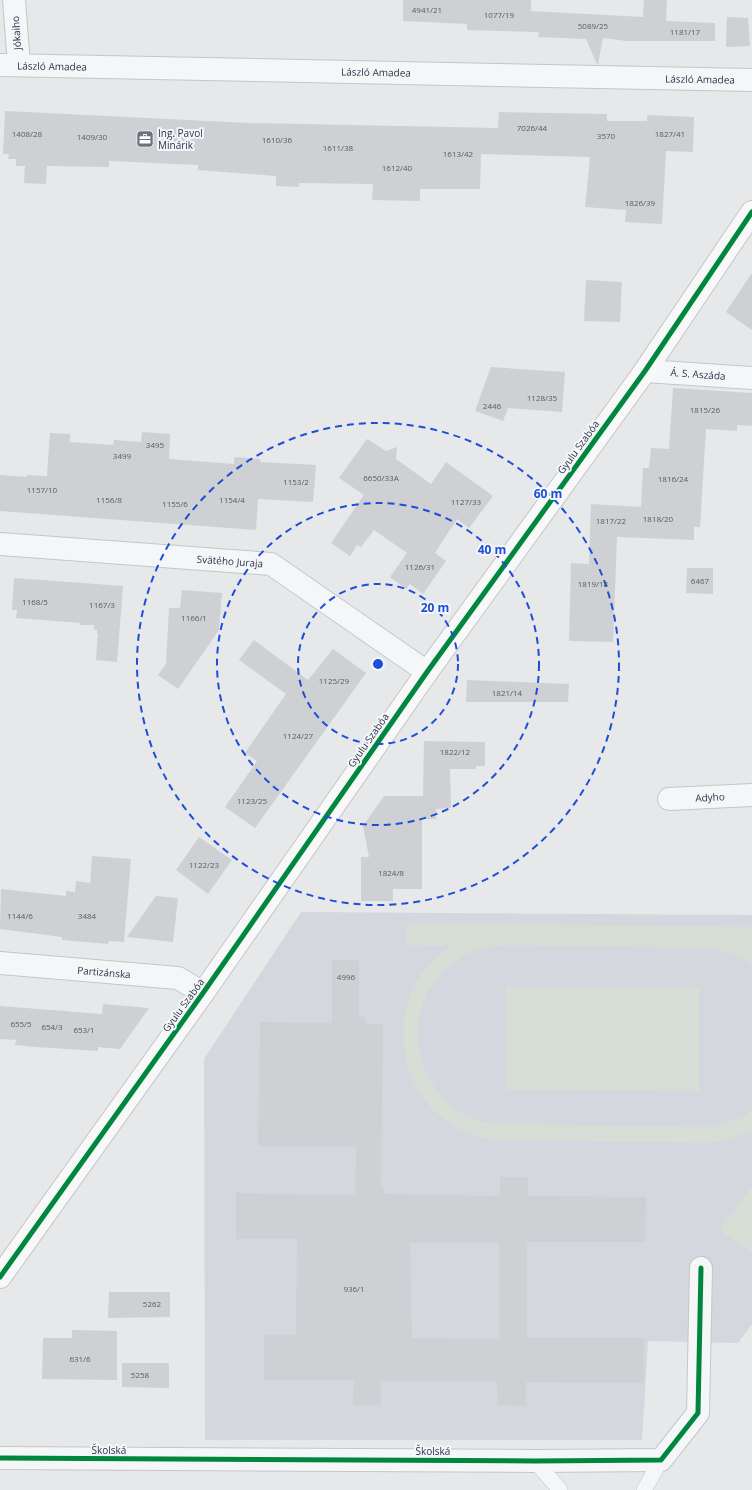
<svg xmlns="http://www.w3.org/2000/svg" width="752" height="1490" font-family="'Open Sans',sans-serif">
  <style>
    .built { fill: #d4d7dd }
    .green { fill: #d6ded6 }
    .building { fill: #ced0d3; fill-rule: evenodd }
    .lines { fill: none; stroke-linecap: round; stroke-linejoin: round }
    .lane-casing { stroke: #c4c6c8; stroke-width: 16 }
    .street-casing { stroke: #c4c6c8; stroke-width: 24 }
    .secondary-casing { stroke: #c4c6c8; stroke-width: 24 }
    .lane { stroke: #f5f6f7; stroke-width: 15 }
    .street { stroke: #f5f6f7; stroke-width: 22 }
    .secondary { stroke: #f8f8f8; stroke-width: 22 }
    .cycleway-casing { stroke: #f4f6f9; stroke-width: 8 }
    .cycleway { stroke: #00873e; stroke-width: 5 }
    .ring { fill: none; stroke: #1d4ed8; stroke-width: 2; stroke-dasharray: 7 5 }
    .labels { text-anchor: middle; stroke-width: 4; stroke-linejoin: round; paint-order: stroke }
    .number-label { font-size: 8px; fill: #545c69 }
    .street-label { font-size: 10px; fill: #2b3445; stroke: #f4f6f9 }
    .poi-label { font-size: 10px; fill: #2b3445; stroke: #f4f6f9; text-anchor: start }
    .centre { fill: #1d4ed8; stroke: #f4f6f9; stroke-width: 2 }
    .ring-label { font-size: 12px; text-anchor: middle; font-weight: bold; fill: #1d4ed8; stroke: #f4f6f9; stroke-width: 4; stroke-linejoin: round; paint-order: stroke }
  </style>
  <rect width="100%" height="100%" fill="#e6e8ea"/>
  <path class="built" d="M301,912L752,915V1324L738,1343L648,1341L642,1440H205L204,1059Z"/>
  <g class="green">
    <path d="M407,923L752,927V965C740,956 726,952 711,948L510,945C498,946 486,947 474,951C416,975 399,1048 441,1095C447,1102 454,1109 461,1113C472,1119 484,1122 496,1124L708,1127C725,1124 738,1119 752,1111V1130L728,1140L708,1143L494,1140C481,1137 468,1134 456,1127C402,1097 386,1020 424,970C432,961 441,954 451,946L407,945Z"/>
    <path d="M506,987H699V1091L506,1090Z"/>
    <path d="M752,1186V1253L720,1230Z"/>
  </g>
  <g class="building">
    <path d="M403,0H531V11L643,17L644,0H667L666,21L715,23V41H626L603,38L598,64H597L586,39L538,37L539,32L467,30V24L403,21Z"/>
    <path d="M727,17L748,18L750,46L726,47Z"/>
    <path d="M5,111L248,123L498,128L499,112L607,114V121H647V115L694,117L693,152L666,151L662,224L625,222L626,210L585,207L590,157L481,154L480,189H420V201L372,200L373,184L299,183V187L276,186V176L198,170V165L109,161V167L47,166L46,184L24,183L25,166H16V159H8L9,154H3Z"/>
    <path d="M752,273V330L726,312Z"/>
    <path d="M586,280L622,282L620,322L584,321Z"/>
    <path d="M491,367L565,372L562,412L508,408L503,421L475,411Z"/>
    <path d="M673,388L752,393V426L737,425V431L706,429L700,527H694V540L617,537L613,642L569,641L571,563L589,564L591,504L641,507L643,468H649L651,448L669,449Z"/>
    <path d="M142,432L170,434L169,459L234,464V457L260,459V462L316,465L313,502L258,499L256,530L0,511V475L27,477V475L47,476L50,433L70,434V442L113,445L114,440L141,442Z"/>
    <path d="M367,439L386,451L397,447L396,459L431,484L446,462L493,496L469,528L457,519L435,553L446,561L423,594L410,584L406,589L390,577L407,553L374,530L361,547L357,545L350,556L331,543L364,495L339,478Z"/>
    <path d="M687,568H713V594L686,593Z"/>
    <path d="M14,578L123,586L117,662L96,660L98,634H97V630H94V625H80L81,623L16,618L17,610H12Z"/>
    <path d="M182,590L222,593L219,630L178,689L158,675L166,664L169,608H180Z"/>
    <path d="M254,640L308,680L333,649L366,673L255,828L225,807L257,761L245,753L286,694L239,660Z"/>
    <path d="M467,680L569,684L568,702H466Z"/>
    <path d="M424,741L485,742V766H476V769H450L451,808L436,809V819H422V889H393V901H361V857H369L363,826L384,796H423Z"/>
    <path d="M199,837L232,860L208,894L176,870Z"/>
    <path d="M92,856L131,859L124,942L109,941L108,944L62,940V937L0,929L1,889L66,896V891L75,892L76,881L90,883Z"/>
    <path d="M156,896L178,898L173,942L127,937Z"/>
    <path d="M332,960H359V1017H365V1024H383L381,1187H384L383,1194L500,1196V1177H528V1196L646,1197L645,1242H527V1338H644V1383L526,1382V1406L498,1405L497,1381H381V1405H353L354,1380H264V1335H296L297,1239H236V1192L256,1194L355,1195L356,1147L258,1146L260,1022L332,1023ZM410,1243H499V1339L412,1338Z"/>
    <path d="M103,1004L149,1008L120,1049L98,1047V1051L36,1047L15,1045L16,1040L0,1039V1006L102,1014Z"/>
    <path d="M109,1292H170V1317L108,1318Z"/>
    <path d="M72,1330L117,1331V1380L42,1379L43,1338H72Z"/>
    <path d="M122,1363H169V1388L122,1387Z"/>
  </g>
  <g class="lines">
    <defs>
      <g id="lane">
        <path d="M535,1461L560,1490"/>
        <path d="M644,1490L661,1460"/>
      </g>
      <g id="street">
        <path d="M14,0L19,65"/>
        <path d="M0,65L752,80"/>
        <path d="M645,371L752,378"/>
        <path d="M0,544L271,564L427,672"/>
        <path d="M669,799L752,795"/>
        <path d="M0,963L178,978L203,993"/>
        <path d="M0,1458L535,1461L661,1460L698,1413L701,1268"/>
      </g>
      <path id="secondary" d="M0,1277L203,993L427,672L645,371L752,212"/>
    </defs>
    <use href="#lane" class="lane-casing"/>
    <use href="#street" class="street-casing"/>
    <use href="#secondary" class="secondary-casing"/>
    <use href="#lane" class="lane"/>
    <use href="#street" class="street"/>
    <use href="#secondary" class="secondary"/>
    <defs>
      <g id="cycleway">
        <path d="M0,1277L203,993L427,672L645,371L752,212"/>
        <path d="M0,1458L535,1461L661,1460L698,1413L701,1268"/>
      </g>
    </defs>
    <use href="#cycleway" class="cycleway-casing"/>
    <use href="#cycleway" class="cycleway"/>
  </g>
  <g class="ring">
    <circle cx="378" cy="664" r="80"/>
    <circle cx="378" cy="664" r="161"/>
    <circle cx="378" cy="664" r="241"/>
  </g>
  <defs>
    <symbol id="office-square" viewBox="-11 -11 22 22"><rect x="-9" y="-9" width="18" height="18" rx="4" fill="#6c737f" stroke="#f4f6f9"/><path d="M-6-3h4V-5.5h4V-3h4V5H-6ZM-1-4.5V-3h2v-1.5ZM-6 0V1H6V0Z" fill="#fff"/></symbol>
  </defs>
  <g fill-rule="evenodd">
    <use href="#office-square" x="135" y="129" width="20" height="20"/>
  </g>
  <g class="labels">
    <g class="number-label">
      <text x="427" y="13">4941/21</text>
      <text x="499" y="18">1077/19</text>
      <text x="593" y="29">5089/25</text>
      <text x="685" y="35">1181/17</text>
      <text x="532" y="131">7026/44</text>
      <text x="27" y="137">1408/28</text>
      <text x="670" y="137">1827/41</text>
      <text x="606" y="139">3570</text>
      <text x="92" y="140">1409/30</text>
      <text x="277" y="143">1610/36</text>
      <text x="338" y="151">1611/38</text>
      <text x="458" y="157">1613/42</text>
      <text x="397" y="171">1612/40</text>
      <text x="640" y="206">1826/39</text>
      <text x="542" y="401">1128/35</text>
      <text x="492" y="409">2446</text>
      <text x="705" y="413">1815/26</text>
      <text x="155" y="448">3495</text>
      <text x="122" y="459">3499</text>
      <text x="381" y="481">6650/33A</text>
      <text x="673" y="482">1816/24</text>
      <text x="296" y="485">1153/2</text>
      <text x="42" y="493">1157/10</text>
      <text x="109" y="503">1156/8</text>
      <text x="232" y="503">1154/4</text>
      <text x="466" y="505">1127/33</text>
      <text x="175" y="507">1155/6</text>
      <text x="658" y="522">1818/20</text>
      <text x="611" y="524">1817/22</text>
      <text x="420" y="570">1126/31</text>
      <text x="700" y="584">6467</text>
      <text x="593" y="587">1819/18</text>
      <text x="35" y="605">1168/5</text>
      <text x="102" y="608">1167/3</text>
      <text x="194" y="621">1166/1</text>
      <text x="334" y="684">1125/29</text>
      <text x="507" y="696">1821/14</text>
      <text x="298" y="739">1124/27</text>
      <text x="455" y="755">1822/12</text>
      <text x="252" y="804">1123/25</text>
      <text x="204" y="868">1122/23</text>
      <text x="391" y="876">1824/8</text>
      <text x="20" y="919">1144/6</text>
      <text x="87" y="919">3484</text>
      <text x="346" y="980">4996</text>
      <text x="21" y="1027">655/5</text>
      <text x="52" y="1030">654/3</text>
      <text x="84" y="1033">653/1</text>
      <text x="354" y="1292">936/1</text>
      <text x="152" y="1307">5262</text>
      <text x="80" y="1362">631/6</text>
      <text x="140" y="1378">5258</text>
    </g>
    <g class="street-label">
      <text transform="translate(16 33) rotate(-94)" y="4">Jókaiho</text>
      <text transform="translate(52 66) rotate(1)" y="4">László Amadea</text>
      <text transform="translate(376 72) rotate(1)" y="4">László Amadea</text>
      <text transform="translate(700 79) rotate(1)" y="4">László Amadea</text>
      <text transform="translate(698 374) rotate(4)" y="4">Á. S. Aszáda</text>
      <text transform="translate(578 447) rotate(-54)" y="4">Gyulu Szabóa</text>
      <text transform="translate(230 561) rotate(4)" y="4">Svätého Juraja</text>
      <text transform="translate(368 740) rotate(-55)" y="4">Gyulu Szabóa</text>
      <text transform="translate(710 797) rotate(-3)" y="4">Adyho</text>
      <text transform="translate(104 972) rotate(5)" y="4">Partizánska</text>
      <text transform="translate(183 1005) rotate(-54)" y="4">Gyulu Szabóa</text>
      <text x="109" y="1454">Školská</text>
      <text x="433" y="1455">Školská</text>
    </g>
    <g class="poi-label">
      <text x="158" y="137">Ing. Pavol<tspan x="158" dy="12">Minárik</tspan></text>
    </g>
  </g>
  <circle cx="378" cy="664" r="6" class="centre"/>
  <g class="ring-label">
    <text x="548" y="498">60 m</text>
    <text x="492" y="554">40 m</text>
    <text x="435" y="612">20 m</text>
  </g>
</svg>
